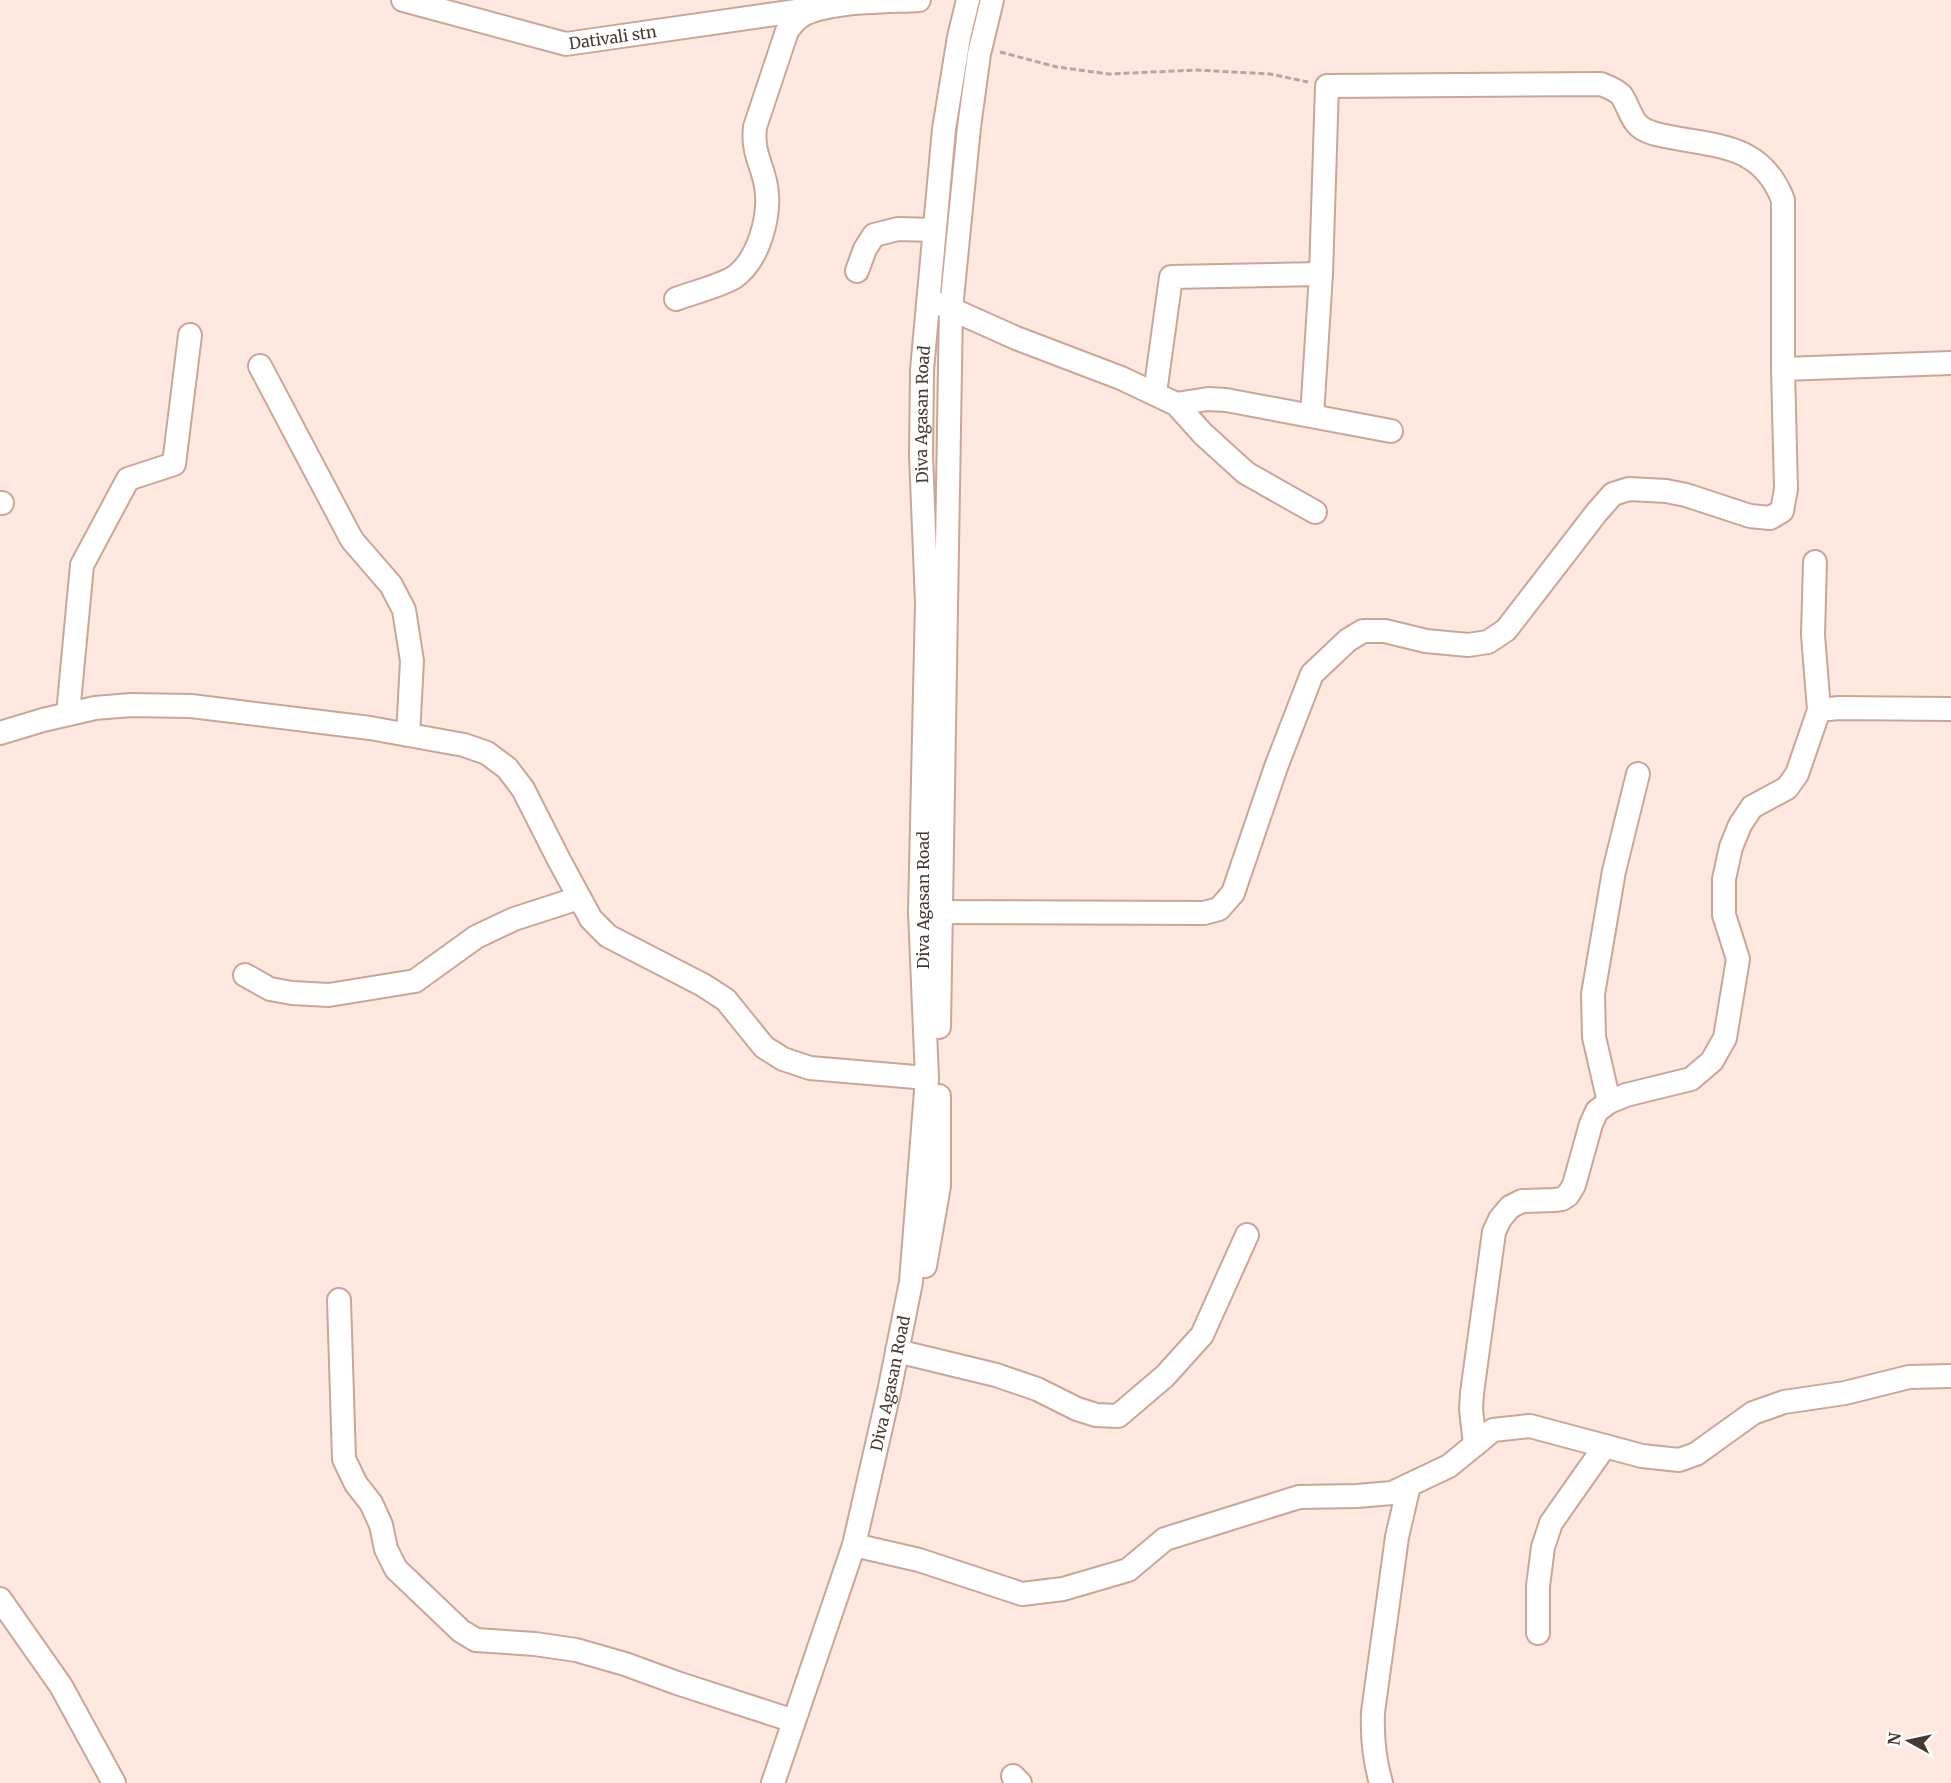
<svg xmlns="http://www.w3.org/2000/svg" width="1951" height="1783" font-family="Merriweather,serif">
  <style>
    .lines { fill: none; stroke-linecap: round; stroke-linejoin: round }
    .minor-casing { stroke: #caa698; stroke-width: 26 }
    .path { stroke: #baa69e; stroke-width: 3; stroke-dasharray: 6 3; stroke-linecap: butt }
    .minor { stroke: #fff; stroke-width: 22 }
    .labels { text-anchor: middle; stroke-width: 5; stroke-linejoin: round; paint-order: stroke }
    .street-label { font-size: 16px; fill: #473832; stroke: #fff }
  </style>
  <rect width="100%" height="100%" fill="#ffe8df"/>
  <g class="lines">
    <defs>
      <g id="minor">
        <path id="s1" d="M403,0L566,44L810,9"/>
        <path d="M857,271L865,249L874,235L898,229L934,230"/>
        <path d="M676,299C692,293 719,286 733,278C759,261 771,215 766,186C762,163 752,153 755,127L787,31C790,27 793,23 796,20C816,0 890,2 919,0"/>
        <path d="M940,304L1016,338L1121,378L1176,404L1203,434L1246,473L1315,512"/>
        <path d="M260,366L352,540L391,585L404,610L412,661L408,735"/>
        <path d="M1783,369L1951,363"/>
        <path d="M1155,393L1171,277L1321,274"/>
        <path d="M1176,404L1208,399L1226,400L1391,431"/>
        <path d="M0,503H2"/>
        <path d="M1819,710L1839,708L1951,709"/>
        <path d="M68,714L82,565L128,479L174,464L190,335"/>
        <path d="M0,733L43,720L95,708L131,705L191,706L370,728L464,745L487,753L507,768L523,789L559,860L591,919L608,936L703,985L726,1000L764,1047L783,1059L810,1068L927,1078"/>
        <path d="M920,912L1204,913L1219,909L1233,893L1276,767L1312,674L1348,640L1363,631H1385L1426,641L1468,645L1488,642L1506,630L1597,512L1613,494L1629,489L1666,491L1686,495L1750,516L1770,518L1782,511L1786,489L1783,369V200C1762,145 1720,147 1670,137C1660,135 1647,133 1639,126C1630,118 1628,104 1621,95C1615,89 1608,87 1601,84L1327,86L1321,274L1312,416"/>
        <path d="M245,975L270,989L292,993L329,995L415,981L476,937L514,919L579,898"/>
        <path d="M939,1027L951,309L969,127L979,54L992,0"/>
        <path d="M1609,1102L1594,1037L1593,994L1614,871L1638,774"/>
        <path d="M925,1266L939,1186V1096"/>
        <path d="M339,1300L344,1459L356,1484L371,1503L381,1525L386,1549L396,1569L461,1631L476,1640L535,1644L576,1650L625,1664L677,1683L794,1721"/>
        <path d="M897,1351L996,1375L1037,1389L1077,1409L1096,1415L1118,1416L1165,1376L1202,1335L1247,1235"/>
        <path d="M1475,1445L1471,1409L1472,1393L1494,1232L1500,1219L1510,1207L1522,1201L1554,1200L1562,1199L1568,1195L1574,1185L1591,1124L1597,1111L1609,1102L1626,1095L1691,1079L1712,1061L1725,1038L1738,959L1724,915V879L1731,847L1740,825L1752,807L1787,788L1797,774L1819,710L1813,635L1815,562"/>
        <path d="M854,1545L919,1560L1022,1594L1063,1589L1128,1570L1165,1539L1299,1497L1357,1496L1392,1493L1449,1466L1493,1430L1530,1426L1642,1456L1679,1460L1696,1454L1753,1413L1784,1402L1845,1393L1909,1377L1951,1376"/>
        <path d="M0,1599L61,1686L114,1783"/>
        <path d="M1538,1633V1586L1543,1547L1551,1523L1605,1446"/>
        <path d="M1013,1776L1020,1783"/>
        <path id="s2" d="M773,1783L854,1545L889,1392L911,1282L927,1078L920,912L927,603L921,455L922,370L944,129L959,37L968,0"/>
        <path d="M1381,1783C1374,1759 1372,1737 1373,1712L1397,1537L1409,1485"/>
      </g>
    </defs>
    <use href="#minor" class="minor-casing"/>
    <path class="path" d="M1000,52L1057,67L1109,74L1197,70L1270,74L1308,82"/>
    <use href="#minor" class="minor"/>
  </g>
  <g class="labels">
    <g class="street-label">
      <text dy="6" stroke="none"><textPath href="#s1" startOffset="216">Dativali stn</textPath></text>
      <text dy="6" stroke="none"><textPath href="#s2" startOffset="1389">Diva Agasan Road</textPath></text>
      <text transform="translate(923 900) rotate(-90)" y="6">Diva Agasan Road</text>
      <text dy="6" stroke="none"><textPath href="#s2" startOffset="417">Diva Agasan Road</textPath></text>
    </g>
  </g>
  <g transform="translate(1909 1741) rotate(278)" stroke="#ffffff" stroke-width="4.5" paint-order="stroke">
  <path d="M0-4.5L10 22L0 15L-10 22Z" fill="#473832"/>
  <text y="-9" font-size="16" font-weight="bold" text-anchor="middle" fill="#473832">N</text>
  </g>
</svg>
